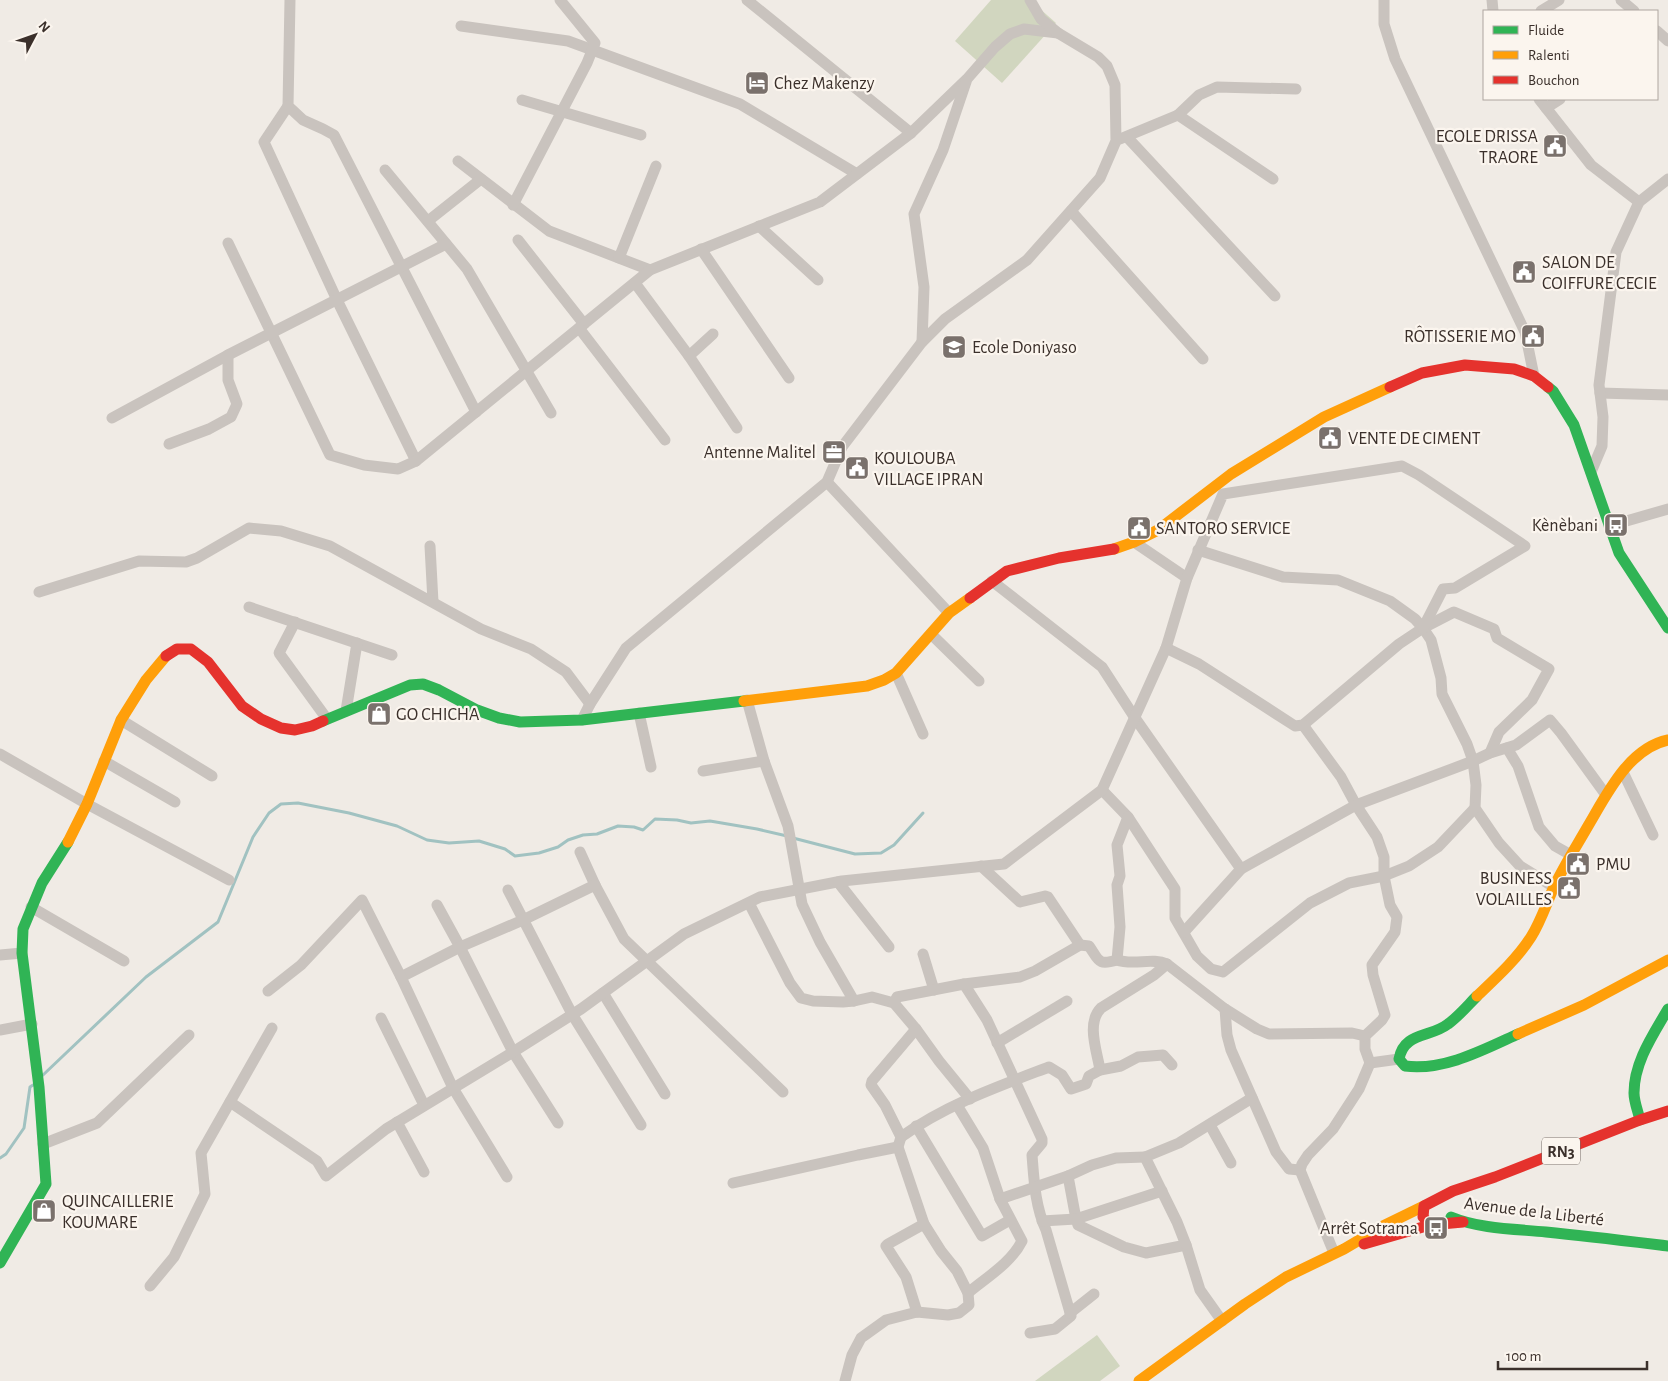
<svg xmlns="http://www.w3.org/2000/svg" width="1668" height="1381" font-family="'Alegreya Sans',sans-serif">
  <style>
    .green { fill: #d1d6bf }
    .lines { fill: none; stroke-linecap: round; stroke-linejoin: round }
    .stream { stroke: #a1c2c1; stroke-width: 3 }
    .street { stroke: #c9c3be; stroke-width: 11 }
    .fast { stroke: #30b455; stroke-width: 11 }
    .slow { stroke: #ff9f0a; stroke-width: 11 }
    .jam { stroke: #e5322d; stroke-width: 11 }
    .labels { text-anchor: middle; stroke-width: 4.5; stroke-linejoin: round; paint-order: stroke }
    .shield { fill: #fbf5ee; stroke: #756b66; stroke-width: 1 }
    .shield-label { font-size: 16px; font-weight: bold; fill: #3b302b }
    .poi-label { font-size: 18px; fill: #3b302b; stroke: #fbf5ee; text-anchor: start }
    .street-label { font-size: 18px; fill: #3b302b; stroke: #fbf5ee }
  </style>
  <rect width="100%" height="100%" fill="#f0ebe5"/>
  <g class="green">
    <path d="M991,0H1030L1056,23L1002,83L955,41Z"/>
    <path d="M1097,1335L1120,1366L1100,1381H1035Z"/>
  </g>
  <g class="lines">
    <g class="stream">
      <path d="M793,838L855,854L881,853L894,845L923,813"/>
      <path d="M43,1075L146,977L218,922L253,837L269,813L281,804L298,803L349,813L397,826L427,840L449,843L479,841L505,849L515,856L539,853L558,847L568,840L583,835L597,834L618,826L634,827L643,830L655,819L677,820L691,823L710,821L757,829L787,836"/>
      <path d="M0,1158L6,1154L24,1128L30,1087L33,1085"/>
    </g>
    <g class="street">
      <path d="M290,0L288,106L303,120L323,129L334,135L476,412"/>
      <path d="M747,0L911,133"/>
      <path d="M1384,0V24L1395,59L1525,332L1534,376"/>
      <path d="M1492,0L1493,11"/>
      <path d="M1621,0L1634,11"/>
      <path d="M1541,11L1559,0"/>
      <path d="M461,26L568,41L740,104L857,174"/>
      <path d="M1657,31L1668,41"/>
      <path d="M1539,99L1591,165L1639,202"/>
      <path d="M522,100L641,135"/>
      <path d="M288,106L264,142L337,300L416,461"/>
      <path d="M1546,108L1560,99"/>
      <path d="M1178,115L1199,95L1217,87L1296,89"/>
      <path d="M1127,137L1275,296"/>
      <path d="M1120,139L1178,115L1273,179"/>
      <path d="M458,161L549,231L650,270"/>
      <path d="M385,170L467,269L551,413"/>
      <path d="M513,205L587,63L595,43L560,0"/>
      <path d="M1071,211L1203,359"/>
      <path d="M428,221L481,179"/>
      <path d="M759,226L818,280"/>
      <path d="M518,240L584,324"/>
      <path d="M228,243L330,455L364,465L398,469L416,461L650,270L820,202L911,133L967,79L995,47L1010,34L1024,29L1058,33"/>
      <path d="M701,249L789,378"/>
      <path d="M619,258L656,166"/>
      <path d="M635,283L689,356L737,428"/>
      <path d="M579,328L665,440"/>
      <path d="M922,342L924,287L914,214L943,150L966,82"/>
      <path d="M689,356L713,334"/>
      <path d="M1600,393L1668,395"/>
      <path d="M112,418L228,355L446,244"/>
      <path d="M169,444L209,429L231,417L237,404L228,380V355"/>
      <path d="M1591,472L1602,446L1603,417L1599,385L1616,252L1639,202L1668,179"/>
      <path d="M827,482L949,613"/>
      <path d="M1609,526L1668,509"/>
      <path d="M1134,542L1187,578"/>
      <path d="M430,546L433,602"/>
      <path d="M1198,550L1283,577L1338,580L1390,601L1415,619L1423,628L1431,640L1441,678L1442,694L1467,744L1473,761L1476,785L1475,808L1499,843L1520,866L1554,887"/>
      <path d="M992,581L1102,667L1135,718L1241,869"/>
      <path d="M39,592L139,561L186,562L197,558L249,528L281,531L330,546L481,629L531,649L566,672L590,704"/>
      <path d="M249,607L392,655"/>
      <path d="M295,622L279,653L327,719"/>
      <path d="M931,634L979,681"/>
      <path d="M1166,648L1199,664L1295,726L1303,725L1399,644L1423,628L1454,612L1494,629L1497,638L1549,669L1532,700L1499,732L1490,753"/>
      <path d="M896,673L923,734"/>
      <path d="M747,700L764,761L788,826L802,904L820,942L854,1001"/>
      <path d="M346,711L357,643"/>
      <path d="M639,713L651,767"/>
      <path d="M121,720L212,776"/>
      <path d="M582,720L590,704L626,648L827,482L842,447L922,342L945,319L1027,260L1100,178L1116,141L1115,85L1107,66L1098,57L1058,33L1041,19L1030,0"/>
      <path d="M1303,725L1341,777L1356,805L1377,837L1384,857V876L1390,905L1397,917L1395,932L1372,965L1373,975L1385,1015L1382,1020L1365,1036V1049L1370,1063L1359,1089L1333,1129L1308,1155L1302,1164L1300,1170L1334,1253"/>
      <path d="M1507,748L1518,766L1539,827L1555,846L1571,855"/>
      <path d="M0,754L87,804L229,880"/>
      <path d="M104,761L175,802"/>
      <path d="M703,771L764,761"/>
      <path d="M1623,772L1653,835"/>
      <path d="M1102,790L1128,817L1175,889V918L1197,956L1211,969L1223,972L1310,903L1349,883L1384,876L1409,866L1438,847L1475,808"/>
      <path d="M1128,817L1117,845L1120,876L1117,885L1120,927L1117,960C1134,966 1152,957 1167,964L1225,1009L1257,1029L1269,1034L1352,1033L1365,1036"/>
      <path d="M580,852L595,885L624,939L783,1092"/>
      <path d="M981,866L1020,902L1045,896L1048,897L1080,945"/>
      <path d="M838,882L889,947"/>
      <path d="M508,890L572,1014L641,1125"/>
      <path d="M749,903L790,983L801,998L813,1001L843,1002L854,1001L872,997L894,1003L916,1029L939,1061L970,1099"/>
      <path d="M437,905L460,947L513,1052L558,1123"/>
      <path d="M31,907L124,961"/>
      <path d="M1184,932L1241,869L1356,805L1473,761L1490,753L1516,745L1550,720L1561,733L1606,795"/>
      <path d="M923,954L934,990"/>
      <path d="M0,955L22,953"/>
      <path d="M401,977L460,947L523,920L595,885"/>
      <path d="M964,984L987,1020L1042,1139V1143L1032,1155C1034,1180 1035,1206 1046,1230L1071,1316L1055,1329L1030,1333"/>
      <path d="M268,991L301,965L362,900L401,977L453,1088L507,1177"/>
      <path d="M603,993L665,1094"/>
      <path d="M894,1003L897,997L964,984L1020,977L1035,971L1080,945L1089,946C1099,960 1097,966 1117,960"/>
      <path d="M1225,1009L1227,1035L1231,1050L1276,1152L1289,1169L1300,1170"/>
      <path d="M381,1018L424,1105"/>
      <path d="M0,1030L32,1024"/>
      <path d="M997,1043L1067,1001"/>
      <path d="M1370,1063L1399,1059"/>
      <path d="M1100,1070C1097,1051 1086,1023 1101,1008L1154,975L1167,964"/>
      <path d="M230,1102L317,1161L326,1176L386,1129L513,1052L581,1009L684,934L760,897L842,881L1004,864L1102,790L1166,648L1187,578L1223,494L1402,466L1419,475L1525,546L1455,588L1443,589L1423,628"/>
      <path d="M957,1105L983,1148L1000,1199L1022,1241C1011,1263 987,1277 968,1293"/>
      <path d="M397,1122L424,1172"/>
      <path d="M1210,1125L1231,1163"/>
      <path d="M916,1126L982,1236L1010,1220"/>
      <path d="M901,1137C945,1105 999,1086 1049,1067L1062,1075L1071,1089L1086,1084L1089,1076L1100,1070L1121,1066L1138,1057L1163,1055L1172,1065"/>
      <path d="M43,1144L97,1123L189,1035"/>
      <path d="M1068,1176L1076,1219L1162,1191"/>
      <path d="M733,1183L858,1155L898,1147"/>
      <path d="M1000,1199L1068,1176L1092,1165L1116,1158L1145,1157"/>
      <path d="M1042,1221L1076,1219L1078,1225L1124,1247L1146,1253L1186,1245L1200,1290L1222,1321"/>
      <path d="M1186,1245L1177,1222L1145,1157L1179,1143L1252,1098"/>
      <path d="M150,1286L174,1257L205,1194L201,1153L272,1028"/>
      <path d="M917,1312L906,1277L886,1246L888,1244L924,1224"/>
      <path d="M1070,1313L1094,1294"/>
      <path d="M845,1381L852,1355L861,1338L886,1320L917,1312L948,1315L959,1313L969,1305L968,1293L957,1271L941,1251L924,1224L898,1147L901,1137L885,1105L871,1085L872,1081L916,1029"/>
    </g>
    <g class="fast">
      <path d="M1548,387L1553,391L1574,425L1619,553L1668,628"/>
      <path d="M323,721L410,685L423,684L439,690L477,710L499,718L520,722L582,720L744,701"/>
      <path d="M1477,996C1468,1005 1459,1016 1448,1024C1430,1038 1404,1032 1399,1059L1405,1066C1444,1071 1483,1050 1518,1034"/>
      <path d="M1640,1120C1638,1111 1634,1102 1634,1093C1634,1062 1653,1035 1668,1009"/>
      <path d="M1451,1217C1480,1229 1515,1229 1546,1232C1587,1236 1627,1241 1668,1246"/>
      <path d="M0,1263L46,1184L39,1087L22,953L23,929L42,883L68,842"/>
    </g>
    <g class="slow">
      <path d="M1114,549L1134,542L1158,530L1231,474L1324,417L1390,387"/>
      <path d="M744,701L867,686L884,680L896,673L949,613L970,598"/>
      <path d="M68,842L87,804L121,720L146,680L166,656"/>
      <path d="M1477,996C1496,978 1517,959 1531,937C1540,923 1546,905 1553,889C1563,867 1576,847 1588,826C1607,794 1629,748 1668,740"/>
      <path d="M1518,1034L1584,1005L1668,960"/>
      <path d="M1139,1381L1245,1304L1286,1277L1344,1249L1383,1226L1424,1206"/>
    </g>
    <g class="jam">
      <path d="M1390,387L1422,373L1465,365L1514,369L1534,376L1548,387"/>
      <path d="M970,598L1007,571L1059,558L1114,549"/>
      <path d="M166,656L177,649H191L208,662L242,706L261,719L281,728L295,730L312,726L323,721"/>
      <path d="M1463,1222L1430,1225L1423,1217L1424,1206L1453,1191L1495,1177L1640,1120L1668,1111"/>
      <path d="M1364,1244L1430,1225"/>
    </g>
  </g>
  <defs>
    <symbol id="hotel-square" viewBox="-11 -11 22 22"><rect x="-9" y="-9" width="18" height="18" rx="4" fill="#7a716c" stroke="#fbf5ee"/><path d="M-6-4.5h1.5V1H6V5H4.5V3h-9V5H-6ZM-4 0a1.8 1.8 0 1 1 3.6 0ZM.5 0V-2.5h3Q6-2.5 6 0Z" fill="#fff"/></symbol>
    <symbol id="civic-square" viewBox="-11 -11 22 22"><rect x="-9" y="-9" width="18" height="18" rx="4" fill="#7a716c" stroke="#fbf5ee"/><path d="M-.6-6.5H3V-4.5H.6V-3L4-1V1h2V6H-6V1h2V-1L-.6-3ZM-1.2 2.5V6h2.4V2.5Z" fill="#fff"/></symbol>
    <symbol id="school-square" viewBox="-11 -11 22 22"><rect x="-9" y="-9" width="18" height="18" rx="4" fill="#7a716c" stroke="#fbf5ee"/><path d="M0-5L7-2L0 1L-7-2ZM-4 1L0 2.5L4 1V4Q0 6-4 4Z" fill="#fff"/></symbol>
    <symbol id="office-square" viewBox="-11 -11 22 22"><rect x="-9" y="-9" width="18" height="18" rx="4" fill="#7a716c" stroke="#fbf5ee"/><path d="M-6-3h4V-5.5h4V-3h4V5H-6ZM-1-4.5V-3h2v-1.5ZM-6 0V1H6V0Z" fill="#fff"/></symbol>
    <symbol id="bus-square" viewBox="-11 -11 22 22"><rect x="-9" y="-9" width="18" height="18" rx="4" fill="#7a716c" stroke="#fbf5ee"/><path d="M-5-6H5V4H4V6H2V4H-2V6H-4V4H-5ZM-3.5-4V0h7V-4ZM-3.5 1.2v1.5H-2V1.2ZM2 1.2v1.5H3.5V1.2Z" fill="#fff"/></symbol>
    <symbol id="shop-square" viewBox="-11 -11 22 22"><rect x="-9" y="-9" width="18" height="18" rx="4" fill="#7a716c" stroke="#fbf5ee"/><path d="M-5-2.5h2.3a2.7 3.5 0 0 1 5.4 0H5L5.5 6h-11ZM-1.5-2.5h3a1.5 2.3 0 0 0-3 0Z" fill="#fff"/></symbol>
  </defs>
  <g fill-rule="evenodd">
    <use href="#hotel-square" x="743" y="69" width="28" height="28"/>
    <use href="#civic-square" x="1541" y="132" width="28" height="28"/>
    <use href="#civic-square" x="1510" y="258" width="28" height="28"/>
    <use href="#civic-square" x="1519" y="322" width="28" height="28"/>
    <use href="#school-square" x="940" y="333" width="28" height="28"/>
    <use href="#civic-square" x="1316" y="424" width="28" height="28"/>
    <use href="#office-square" x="820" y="438" width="28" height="28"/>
    <use href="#civic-square" x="843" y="454" width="28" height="28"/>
    <use href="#bus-square" x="1602" y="511" width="28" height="28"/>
    <use href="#civic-square" x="1125" y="514" width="28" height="28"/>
    <use href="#shop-square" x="365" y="700" width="28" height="28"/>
    <use href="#civic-square" x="1564" y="850" width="28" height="28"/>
    <use href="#civic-square" x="1555" y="874" width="28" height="28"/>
    <use href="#shop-square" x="30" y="1197" width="28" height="28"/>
    <use href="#bus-square" x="1422" y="1214" width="28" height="28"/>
  </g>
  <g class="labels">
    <rect class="shield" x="1542" y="1137.5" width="38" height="27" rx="4"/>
    <g class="shield-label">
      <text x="1561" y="1157">RN3</text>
    </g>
    <g class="poi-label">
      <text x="774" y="89">Chez Makenzy</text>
      <text x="1538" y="142" text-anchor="end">ECOLE DRISSA<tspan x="1538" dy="21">TRAORE</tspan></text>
      <text x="1542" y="268">SALON DE<tspan x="1542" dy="21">COIFFURE CECIE</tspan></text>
      <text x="1516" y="342" text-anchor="end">RÔTISSERIE MO</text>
      <text x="972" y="353">Ecole Doniyaso</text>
      <text x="1348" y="444">VENTE DE CIMENT</text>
      <text x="816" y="458" text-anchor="end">Antenne Malitel</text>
      <text x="874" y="464">KOULOUBA<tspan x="874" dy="21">VILLAGE IPRAN</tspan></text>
      <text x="1598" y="531" text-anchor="end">Kènèbani</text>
      <text x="1156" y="534">SANTORO SERVICE</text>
      <text x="396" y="720">GO CHICHA</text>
      <text x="1596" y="870">PMU</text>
      <text x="1552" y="884" text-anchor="end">BUSINESS<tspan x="1552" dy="21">VOLAILLES</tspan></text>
      <text x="62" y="1207">QUINCAILLERIE<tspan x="62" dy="21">KOUMARE</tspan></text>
      <text x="1418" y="1234" text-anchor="end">Arrêt Sotrama</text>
    </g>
    <g class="street-label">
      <text transform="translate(1534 1211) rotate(7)" y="6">Avenue de la Liberté</text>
    </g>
  </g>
  <rect x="1483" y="10" width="175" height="90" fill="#fbf5ee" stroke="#aea6a0"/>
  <rect x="1493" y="26" width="25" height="8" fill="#30b455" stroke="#aea6a0"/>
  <text x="1528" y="35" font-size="15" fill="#3b302b">Fluide</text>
  <rect x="1493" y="51" width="25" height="8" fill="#ff9f0a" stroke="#aea6a0"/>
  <text x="1528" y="60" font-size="15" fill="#3b302b">Ralenti</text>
  <rect x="1493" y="76" width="25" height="8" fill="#e5322d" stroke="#aea6a0"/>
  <text x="1528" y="85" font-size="15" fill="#3b302b">Bouchon</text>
  <g transform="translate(35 35) rotate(49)" stroke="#fbf5ee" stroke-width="4" paint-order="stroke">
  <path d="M0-4L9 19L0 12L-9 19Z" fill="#3b302b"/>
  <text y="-8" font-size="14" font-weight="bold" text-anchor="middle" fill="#3b302b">N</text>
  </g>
  <path d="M1498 1361v8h149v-8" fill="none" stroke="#3b302b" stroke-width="2.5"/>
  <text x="1506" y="1361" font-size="15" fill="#3b302b" stroke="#fbf5ee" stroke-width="4" paint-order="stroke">100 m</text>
</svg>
